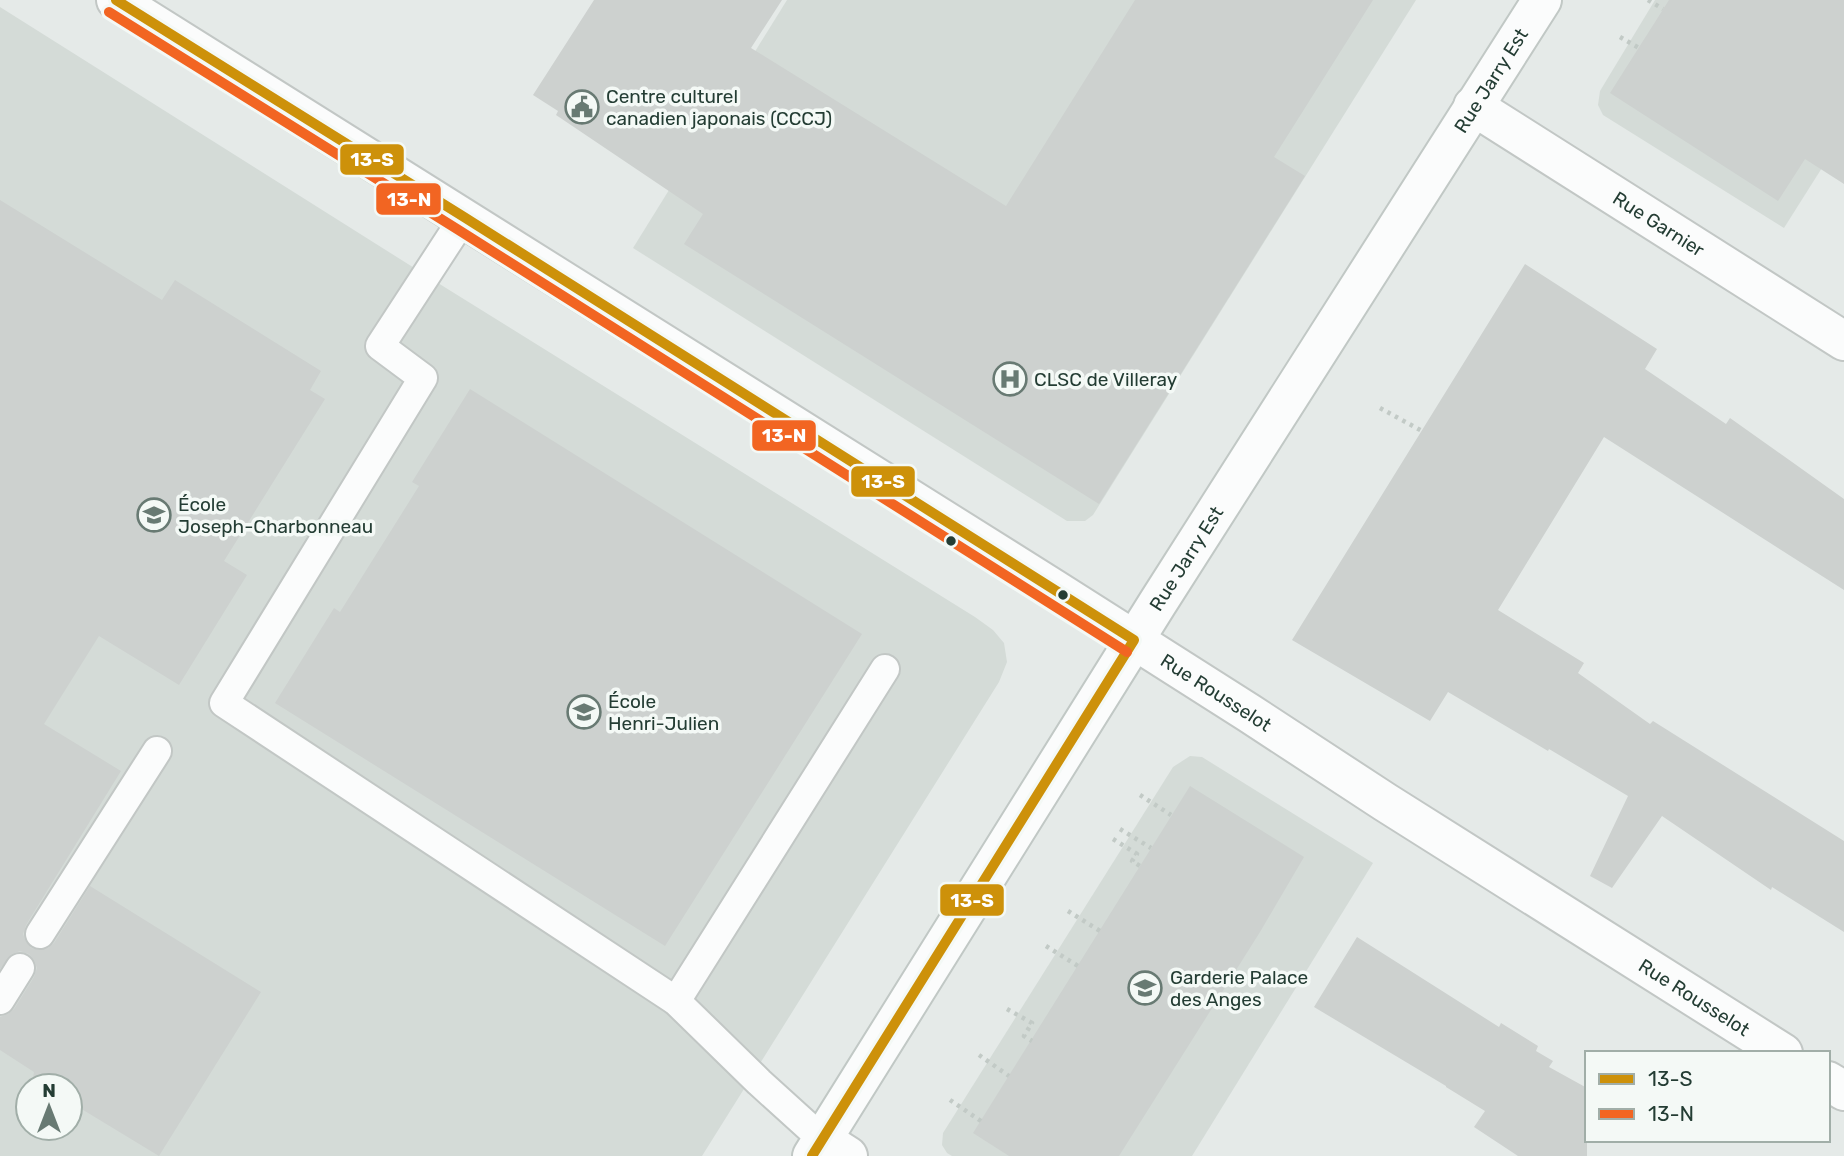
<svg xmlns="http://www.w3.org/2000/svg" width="1844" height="1156" font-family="Rubik,sans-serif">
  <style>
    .built { fill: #d4dbd7; fill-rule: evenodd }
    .building { fill: #cdd1cf }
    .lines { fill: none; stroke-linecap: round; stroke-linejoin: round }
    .service-casing { stroke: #c2c7c5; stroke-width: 32 }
    .minor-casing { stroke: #c2c7c5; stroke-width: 42 }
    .secondary-casing { stroke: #c1c8c5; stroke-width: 42 }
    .path { stroke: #c2cac6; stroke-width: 4.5; stroke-dasharray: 3.5 5; stroke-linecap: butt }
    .service { stroke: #fbfcfc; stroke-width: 28 }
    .minor { stroke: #fbfcfc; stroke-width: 38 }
    .secondary { stroke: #fbfcfc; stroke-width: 38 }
    .bus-1-casing { stroke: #f4f9f6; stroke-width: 16 }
    .bus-2-casing { stroke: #f4f9f6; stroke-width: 16 }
    .bus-1 { stroke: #cd910a; stroke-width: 10 }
    .bus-2 { stroke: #f26522; stroke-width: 10 }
    .bus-dot { fill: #243d34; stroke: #f4f9f6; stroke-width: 2.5 }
    .labels { text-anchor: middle; stroke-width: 7; stroke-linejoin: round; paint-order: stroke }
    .street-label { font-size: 19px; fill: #243d34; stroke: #f4f9f6 }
    .poi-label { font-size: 19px; fill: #243d34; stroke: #f4f9f6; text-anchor: start }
    .line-badge { stroke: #f4f9f6; stroke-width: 2.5 }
    .badge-label { font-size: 19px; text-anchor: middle; font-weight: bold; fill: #fff }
  </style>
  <rect width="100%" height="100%" fill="#e5eae8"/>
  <g class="built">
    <path d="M787,0H1416L1093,515L1085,521H1067L633,248Z"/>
    <path d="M1655,0H1844V133L1784,228L1603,115L1598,105L1600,91Z"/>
    <path d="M0,7L446,288L975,617L993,630L1004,643L1007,662L999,682L702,1156H0ZM28,1086H70V1128H28Z"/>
    <path d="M1190,756L1202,757L1373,863L1192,1156H952L947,1153L942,1145L943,1133L1173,767Z"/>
  </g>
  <g class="building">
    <path d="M594,0H782L751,48L1006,206L1135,0H1373L1274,157L1305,176L1099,504L684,244L703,214L556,115L558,111L533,95Z"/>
    <path d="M1669,0H1844V184L1805,159L1778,201L1610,93Z"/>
    <path d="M0,200L162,300L175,280L321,371L310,390L325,399L224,561L247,575L179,685L99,636L44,724L121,771L26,925L23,934L26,942L31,948L39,950L48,948L54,943L90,886L261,992L159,1156L70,1102V1086H45L33,1078L34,1072L0,1050V1017L8,1014L14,1009L34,977L37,968L34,960L29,954L20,951L12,954L0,969Z"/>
    <path d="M1525,264L1657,349L1645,369L1726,424L1730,418L1844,499V590L1604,437L1498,610L1584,663L1578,673L1650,724L1653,721L1844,841V932L1772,887L1771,890L1662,816L1612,888L1590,876L1628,796L1549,749L1548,751L1448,692L1430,721L1292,640Z"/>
    <path d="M470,389L862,634L665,946L275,703L334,608L340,612L419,486L412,482Z"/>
    <path d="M1190,786L1304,857L1260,932L1119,1156H1009L973,1133Z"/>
    <path d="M1357,937L1499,1027L1501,1023L1538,1046L1536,1051L1553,1061L1549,1067L1587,1088V1156H1518L1474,1127L1485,1111L1446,1087V1086L1314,1007Z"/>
  </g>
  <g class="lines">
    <defs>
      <g id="service">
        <path d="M464,217L380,346L423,378L224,703L676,1001L759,1082L823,1140"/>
        <path d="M40,934L157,751"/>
        <path d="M0,1000L20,968"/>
        <path d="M676,1001L885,669"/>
      </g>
      <g id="minor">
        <path id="s1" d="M116,0L1054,589L1249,713L1385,802L1783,1053"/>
        <path id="s2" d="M1473,106L1844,341"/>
        <path d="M1828,1081L1844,1091"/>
        <path d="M823,1140L848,1156"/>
      </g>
      <g id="secondary">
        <path id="s3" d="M812,1156L1157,604L1542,0"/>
      </g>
    </defs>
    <use href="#service" class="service-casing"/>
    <use href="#minor" class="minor-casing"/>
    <use href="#secondary" class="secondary-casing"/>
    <g class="path">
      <path d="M1648,0L1663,9"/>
      <path d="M1620,37L1639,48"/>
      <path d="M1380,408L1422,431"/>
      <path d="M1140,795L1171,815"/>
      <path d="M1120,829L1151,848"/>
      <path d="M1113,839L1137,854L1132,861L1140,866"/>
      <path d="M1068,911L1100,931"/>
      <path d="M1046,946L1078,966"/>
      <path d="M1007,1009L1032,1023L1024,1036L1032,1041"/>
      <path d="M979,1055L1009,1076"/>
      <path d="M950,1100L981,1121"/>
    </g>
    <use href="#service" class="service"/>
    <use href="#minor" class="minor"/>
    <use href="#secondary" class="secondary"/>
    <defs>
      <path id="bus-1" d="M116,0L464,217L1134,640L812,1156"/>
      <path id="bus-2" d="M109,12L457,229L1127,652"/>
    </defs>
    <use href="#bus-1" class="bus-1-casing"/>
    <use href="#bus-2" class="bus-2-casing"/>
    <use href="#bus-1" class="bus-1"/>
    <use href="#bus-2" class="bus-2"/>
  </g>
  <defs>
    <symbol id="civic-ring" viewBox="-11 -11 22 22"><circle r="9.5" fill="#f4f9f6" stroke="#687a73" stroke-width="1.5"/><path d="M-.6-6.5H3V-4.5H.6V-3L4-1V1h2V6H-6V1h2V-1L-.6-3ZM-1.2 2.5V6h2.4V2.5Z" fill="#687a73"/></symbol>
    <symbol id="hospital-ring" viewBox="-11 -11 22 22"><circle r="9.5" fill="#f4f9f6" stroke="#687a73" stroke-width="1.5"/><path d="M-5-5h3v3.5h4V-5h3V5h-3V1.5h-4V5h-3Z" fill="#687a73"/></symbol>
    <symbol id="school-ring" viewBox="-11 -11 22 22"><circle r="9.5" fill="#f4f9f6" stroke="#687a73" stroke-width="1.5"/><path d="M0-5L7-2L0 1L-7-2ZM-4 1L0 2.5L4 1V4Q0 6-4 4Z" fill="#687a73"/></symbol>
  </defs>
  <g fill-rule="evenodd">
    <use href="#civic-ring" x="563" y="88" width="38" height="38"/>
    <use href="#hospital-ring" x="991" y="360" width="38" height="38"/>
    <use href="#school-ring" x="135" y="496" width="38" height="38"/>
    <use href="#school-ring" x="565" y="693" width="38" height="38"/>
    <use href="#school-ring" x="1126" y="969" width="38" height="38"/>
  </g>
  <g class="bus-dot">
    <circle cx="951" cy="541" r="6"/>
    <circle cx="1063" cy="595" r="6"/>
  </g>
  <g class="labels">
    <g class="street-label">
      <text dy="7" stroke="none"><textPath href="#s3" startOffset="1272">Rue Jarry Est</textPath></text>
      <text dy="7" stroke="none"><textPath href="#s2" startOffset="220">Rue Garnier</textPath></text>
      <text dy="7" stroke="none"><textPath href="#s3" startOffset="705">Rue Jarry Est</textPath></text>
      <text dy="7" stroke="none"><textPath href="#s1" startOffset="1300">Rue Rousselot</textPath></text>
      <text dy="7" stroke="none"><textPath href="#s1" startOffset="1867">Rue Rousselot</textPath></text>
    </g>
    <g class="poi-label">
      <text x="606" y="103">Centre culturel<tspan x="606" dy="22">canadien japonais (CCCJ)</tspan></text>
      <text x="1034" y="386">CLSC de Villeray</text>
      <text x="178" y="511">École<tspan x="178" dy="22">Joseph-Charbonneau</tspan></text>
      <text x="608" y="708">École<tspan x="608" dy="22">Henri-Julien</tspan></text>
      <text x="1170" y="984">Garderie Palace<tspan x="1170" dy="22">des Anges</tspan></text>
    </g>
  </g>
  <g class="line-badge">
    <rect x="339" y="143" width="66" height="33" rx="7" fill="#cd910a"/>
    <rect x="375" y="182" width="67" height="34" rx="7" fill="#f26522"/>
    <rect x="751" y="419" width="66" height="33" rx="7" fill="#f26522"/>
    <rect x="850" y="465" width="66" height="33" rx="7" fill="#cd910a"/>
    <rect x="939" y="883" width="66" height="34" rx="7" fill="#cd910a"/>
  </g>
  <g class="badge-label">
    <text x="372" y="166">13-S</text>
    <text x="409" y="206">13-N</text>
    <text x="784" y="442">13-N</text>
    <text x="883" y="488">13-S</text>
    <text x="972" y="907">13-S</text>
  </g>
  <rect x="1585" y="1051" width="245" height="91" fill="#f4f9f6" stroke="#a1aea8" stroke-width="2"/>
  <rect x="1599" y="1074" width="35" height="10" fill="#cd910a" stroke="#a1aea8" stroke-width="2"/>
  <text x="1648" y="1086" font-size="21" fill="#243d34">13-S</text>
  <rect x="1599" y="1109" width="35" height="10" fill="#f26522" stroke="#a1aea8" stroke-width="2"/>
  <text x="1648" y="1121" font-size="21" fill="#243d34">13-N</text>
  <g transform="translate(49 1107)"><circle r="33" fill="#f4f9f6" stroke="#a1aea8" stroke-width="2"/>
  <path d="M0-5L12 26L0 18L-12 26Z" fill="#687a73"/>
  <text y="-10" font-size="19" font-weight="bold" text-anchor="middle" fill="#243d34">N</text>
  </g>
</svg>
